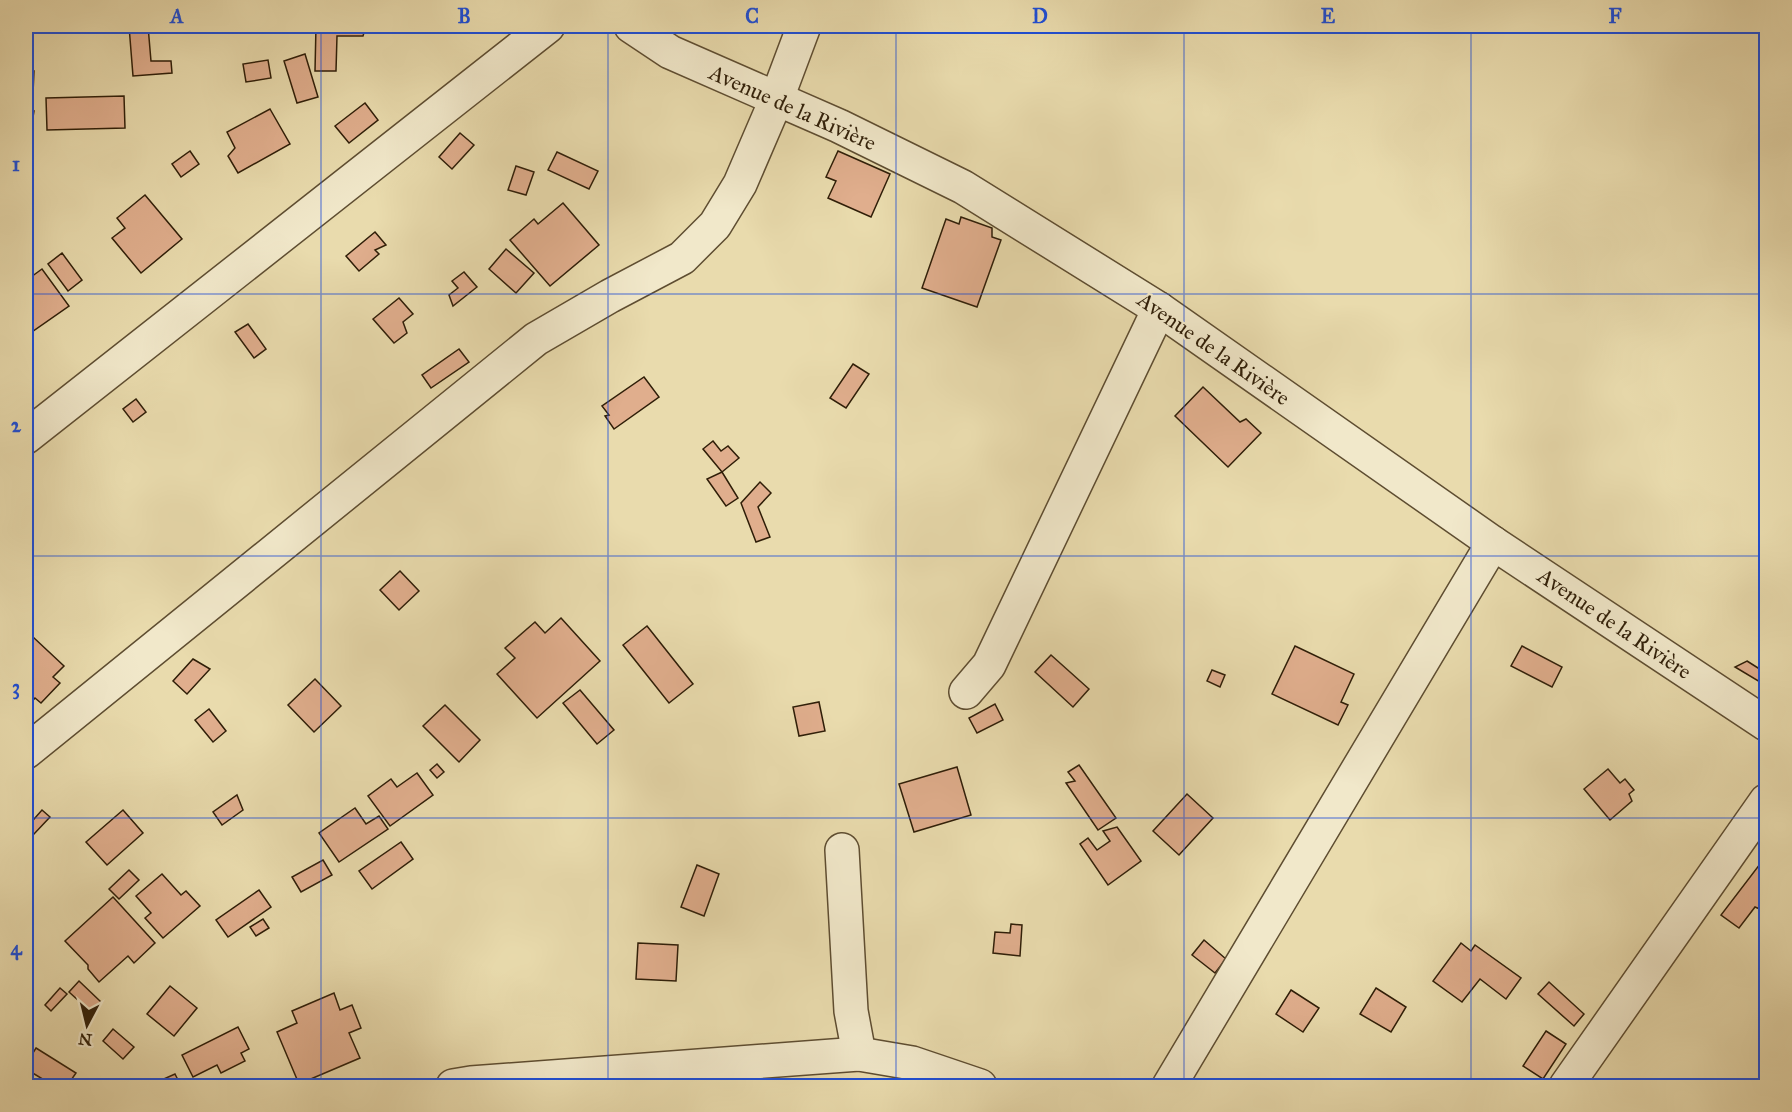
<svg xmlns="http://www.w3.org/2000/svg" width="1792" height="1112" font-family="'IM FELL Great Primer',serif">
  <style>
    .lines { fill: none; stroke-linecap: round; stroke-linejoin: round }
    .stream { stroke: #717a70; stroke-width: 8 }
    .building { fill: #e0ae8d; stroke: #2f1e08; stroke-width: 1.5 }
    .minor-casing { stroke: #5e4d31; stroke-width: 36 }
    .minor { stroke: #f1e8ca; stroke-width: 33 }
    .grid { fill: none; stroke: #1d4ed8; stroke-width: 1.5; stroke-opacity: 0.55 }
    .labels { text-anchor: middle; stroke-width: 4.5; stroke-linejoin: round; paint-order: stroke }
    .street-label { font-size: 22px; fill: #2f1e08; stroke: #f1e8ca }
    .neatline { fill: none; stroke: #1d4ed8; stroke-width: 2 }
    .grid-label { font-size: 20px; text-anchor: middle; font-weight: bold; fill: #1d4ed8 }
  </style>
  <rect width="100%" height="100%" fill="#e9dbad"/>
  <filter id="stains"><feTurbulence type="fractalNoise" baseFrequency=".00333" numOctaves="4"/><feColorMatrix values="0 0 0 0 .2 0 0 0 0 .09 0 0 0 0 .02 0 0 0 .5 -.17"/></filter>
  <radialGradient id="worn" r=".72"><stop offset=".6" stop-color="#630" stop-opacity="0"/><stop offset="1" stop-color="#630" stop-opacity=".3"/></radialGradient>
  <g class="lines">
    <path class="stream" d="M1766,68L1763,103L1766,105"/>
  </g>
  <g class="building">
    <path d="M129,26H148L151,61H171L172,73L133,76Z"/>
    <path d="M316,26H366L363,36H337L336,71H315Z"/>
    <path d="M305,54L318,97L297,103L284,61Z"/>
    <path d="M268,60L271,78L246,82L243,64Z"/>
    <path d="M26,70L34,71L33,93H26Z"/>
    <path d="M124,96L125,128L47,130L46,98Z"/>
    <path d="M365,103L378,120L349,143L335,126Z"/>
    <path d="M270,109L290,144L238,173L228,156L235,148L227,132Z"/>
    <path d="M26,110L34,111L26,162Z"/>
    <path d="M460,133L474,145L452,169L439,157Z"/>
    <path d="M190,151L199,164L181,177L172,164Z"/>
    <path d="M838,151L890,174L871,217L828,198L836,181L826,177Z"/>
    <path d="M557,152L598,171L589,189L548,170Z"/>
    <path d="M516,166L534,172L526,195L508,190Z"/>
    <path d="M145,195L182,239L141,273L112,238L125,228L117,218Z"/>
    <path d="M563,203L599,245L550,286L510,240L534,219L538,224Z"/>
    <path d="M961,217L992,228V237L1001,240L977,307L922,288L946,219L959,224Z"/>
    <path d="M375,232L386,245L375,250L379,254L359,271L346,256Z"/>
    <path d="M506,249L534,273L516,293L489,269Z"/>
    <path d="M62,253L82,280L68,291L48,264Z"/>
    <path d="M26,269L31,277L42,269L69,306L26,336Z"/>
    <path d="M464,272L477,287L453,306L449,295L458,288L452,281Z"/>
    <path d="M399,298L413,314L403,322L407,333L394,343L373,319Z"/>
    <path d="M248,324L266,349L254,358L235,332Z"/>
    <path d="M459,349L469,362L431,388L422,375Z"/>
    <path d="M853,364L869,374L846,408L830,398Z"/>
    <path d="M644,377L659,397L614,429L605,416L609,415L602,406Z"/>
    <path d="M1203,387L1240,422L1246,419L1261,433L1228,467L1175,416Z"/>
    <path d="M136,399L146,412L133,422L123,409Z"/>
    <path d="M713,441L721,451L728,446L739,458L722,472L703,449Z"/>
    <path d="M722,472L738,498L726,506L707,479Z"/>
    <path d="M760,482L771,493L758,507L770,537L756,542L741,503Z"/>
    <path d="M400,571L419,591L399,610L380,590Z"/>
    <path d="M561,618L600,661L537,718L497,674L515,658L505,648L535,622L545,633Z"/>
    <path d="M647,626L693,684L669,703L623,645Z"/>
    <path d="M33,637L64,666L53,677L60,683L41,703L35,698L26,708V644Z"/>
    <path d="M1295,646L1354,674L1341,702L1348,705L1338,725L1272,694Z"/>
    <path d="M1522,646L1562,667L1552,687L1511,666Z"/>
    <path d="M1051,655L1089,689L1073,707L1035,672Z"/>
    <path d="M193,659L210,669L187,694L173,681Z"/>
    <path d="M1747,661L1766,673L1760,682L1735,667Z"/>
    <path d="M1212,670L1225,675L1220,687L1207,681Z"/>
    <path d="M315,679L341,706L314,732L288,705Z"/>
    <path d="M580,690L614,730L597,744L563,703Z"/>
    <path d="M819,702L825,731L799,736L793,707Z"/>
    <path d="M995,704L1003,720L977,733L969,718Z"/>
    <path d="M445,705L480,740L459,762L423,726Z"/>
    <path d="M209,709L226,731L213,742L195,720Z"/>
    <path d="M437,764L444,772L437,778L430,770Z"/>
    <path d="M1079,765L1116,818L1098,830L1066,783L1075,781L1068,772Z"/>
    <path d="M957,767L971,815L914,832L899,784Z"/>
    <path d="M1608,769L1620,783L1625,779L1634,790L1629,794L1632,801L1610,820L1584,789Z"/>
    <path d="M417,773L433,795L390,826L368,796L391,779L397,787Z"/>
    <path d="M1187,794L1213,818L1179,855L1153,831Z"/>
    <path d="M237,795L243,810L222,825L213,812Z"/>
    <path d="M355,808L366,824L379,816L388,829L339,862L319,833Z"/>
    <path d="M42,810L50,817L34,834L27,827Z"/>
    <path d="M123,810L143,833L107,865L86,842Z"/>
    <path d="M1117,827L1141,861L1108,885L1080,844L1088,838L1097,850L1110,841L1103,831Z"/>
    <path d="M401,842L413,859L372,889L359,871Z"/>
    <path d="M323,860L332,875L301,892L292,877Z"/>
    <path d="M1760,864L1766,869V905L1762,910L1755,907L1739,928L1721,915Z"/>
    <path d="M697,865L719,874L704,916L681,907Z"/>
    <path d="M129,870L139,880L119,899L109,889Z"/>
    <path d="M162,874L181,895L186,891L200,906L163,938L145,918L151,913L136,896Z"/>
    <path d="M259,890L271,907L228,937L216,920Z"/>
    <path d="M113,897L155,943L134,963L128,956L99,982L88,969V965L65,941Z"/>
    <path d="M263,919L269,928L256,936L250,927Z"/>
    <path d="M1011,924L1022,925L1020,956L993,953L995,932L1010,933Z"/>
    <path d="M1204,940L1226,959L1215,973L1192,955Z"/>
    <path d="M638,943L678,945L676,981L636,979Z"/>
    <path d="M1461,943L1471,951L1475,945L1521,978L1506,999L1480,979L1462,1002L1433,981Z"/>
    <path d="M79,981L101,1002L91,1012L69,992Z"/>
    <path d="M1549,982L1584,1014L1574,1026L1538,994Z"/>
    <path d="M170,986L197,1008L174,1036L147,1014Z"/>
    <path d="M60,988L67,994L51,1011L45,1005Z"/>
    <path d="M1376,988L1406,1007L1391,1032L1360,1014Z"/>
    <path d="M1291,990L1319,1008L1303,1032L1276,1014Z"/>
    <path d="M334,993L340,1010L352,1005L361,1028L349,1033L360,1058L299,1084L277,1032L297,1023L292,1011Z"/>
    <path d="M238,1027L249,1049L241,1053L245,1061L221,1073L217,1065L193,1077L182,1055Z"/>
    <path d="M113,1029L134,1047L123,1059L103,1041Z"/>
    <path d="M1546,1031L1566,1044L1543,1079L1523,1066Z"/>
    <path d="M36,1048L76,1073L67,1086H54L26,1069V1064Z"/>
    <path d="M175,1074L181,1086H148Z"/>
  </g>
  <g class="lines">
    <defs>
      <g id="minor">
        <path d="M631,26L670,52L839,126L963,187L1159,309L1493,543L1766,724"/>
        <path d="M26,437L548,26"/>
        <path d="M966,692L989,665L1159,309"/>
        <path d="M26,752L536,339L610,296L682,258L715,225L740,184L777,98L804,26"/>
        <path d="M842,850L851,1011L859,1054"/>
        <path d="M453,1086L471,1083L859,1054L912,1063L980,1086"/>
        <path d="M1169,1086L1493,543"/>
        <path d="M1566,1086L1766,801"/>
      </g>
    </defs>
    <use href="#minor" class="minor-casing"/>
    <use href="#minor" class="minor"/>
  </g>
  <path class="grid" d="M321,26V1086M608,26V1086M896,26V1086M1184,26V1086M1471,26V1086M26,294H1766M26,556H1766M26,818H1766"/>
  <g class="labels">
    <g class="street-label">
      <text transform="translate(793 107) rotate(24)" y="8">Avenue de la Rivière</text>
      <text transform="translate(1214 348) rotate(35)" y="8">Avenue de la Rivière</text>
      <text transform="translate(1615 623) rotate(34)" y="8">Avenue de la Rivière</text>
    </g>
  </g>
  <rect width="1792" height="1112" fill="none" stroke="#e9dbad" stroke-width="66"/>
  <g transform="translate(87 1025) rotate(187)" stroke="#f1e8ca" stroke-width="4.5" paint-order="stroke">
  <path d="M0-4.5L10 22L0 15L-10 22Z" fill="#2f1e08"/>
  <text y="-9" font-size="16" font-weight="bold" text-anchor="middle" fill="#2f1e08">N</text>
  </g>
  <rect x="33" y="33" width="1726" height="1046" class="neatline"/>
  <g class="grid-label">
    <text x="177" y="23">A</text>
    <text x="464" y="23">B</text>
    <text x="752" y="23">C</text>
    <text x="1040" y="23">D</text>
    <text x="1328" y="23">E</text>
    <text x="1615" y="23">F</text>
    <text x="16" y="171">1</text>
    <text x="16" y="432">2</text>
    <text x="16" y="694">3</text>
    <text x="16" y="955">4</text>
  </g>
  <rect width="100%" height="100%" filter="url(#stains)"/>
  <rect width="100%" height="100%" fill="url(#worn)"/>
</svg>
